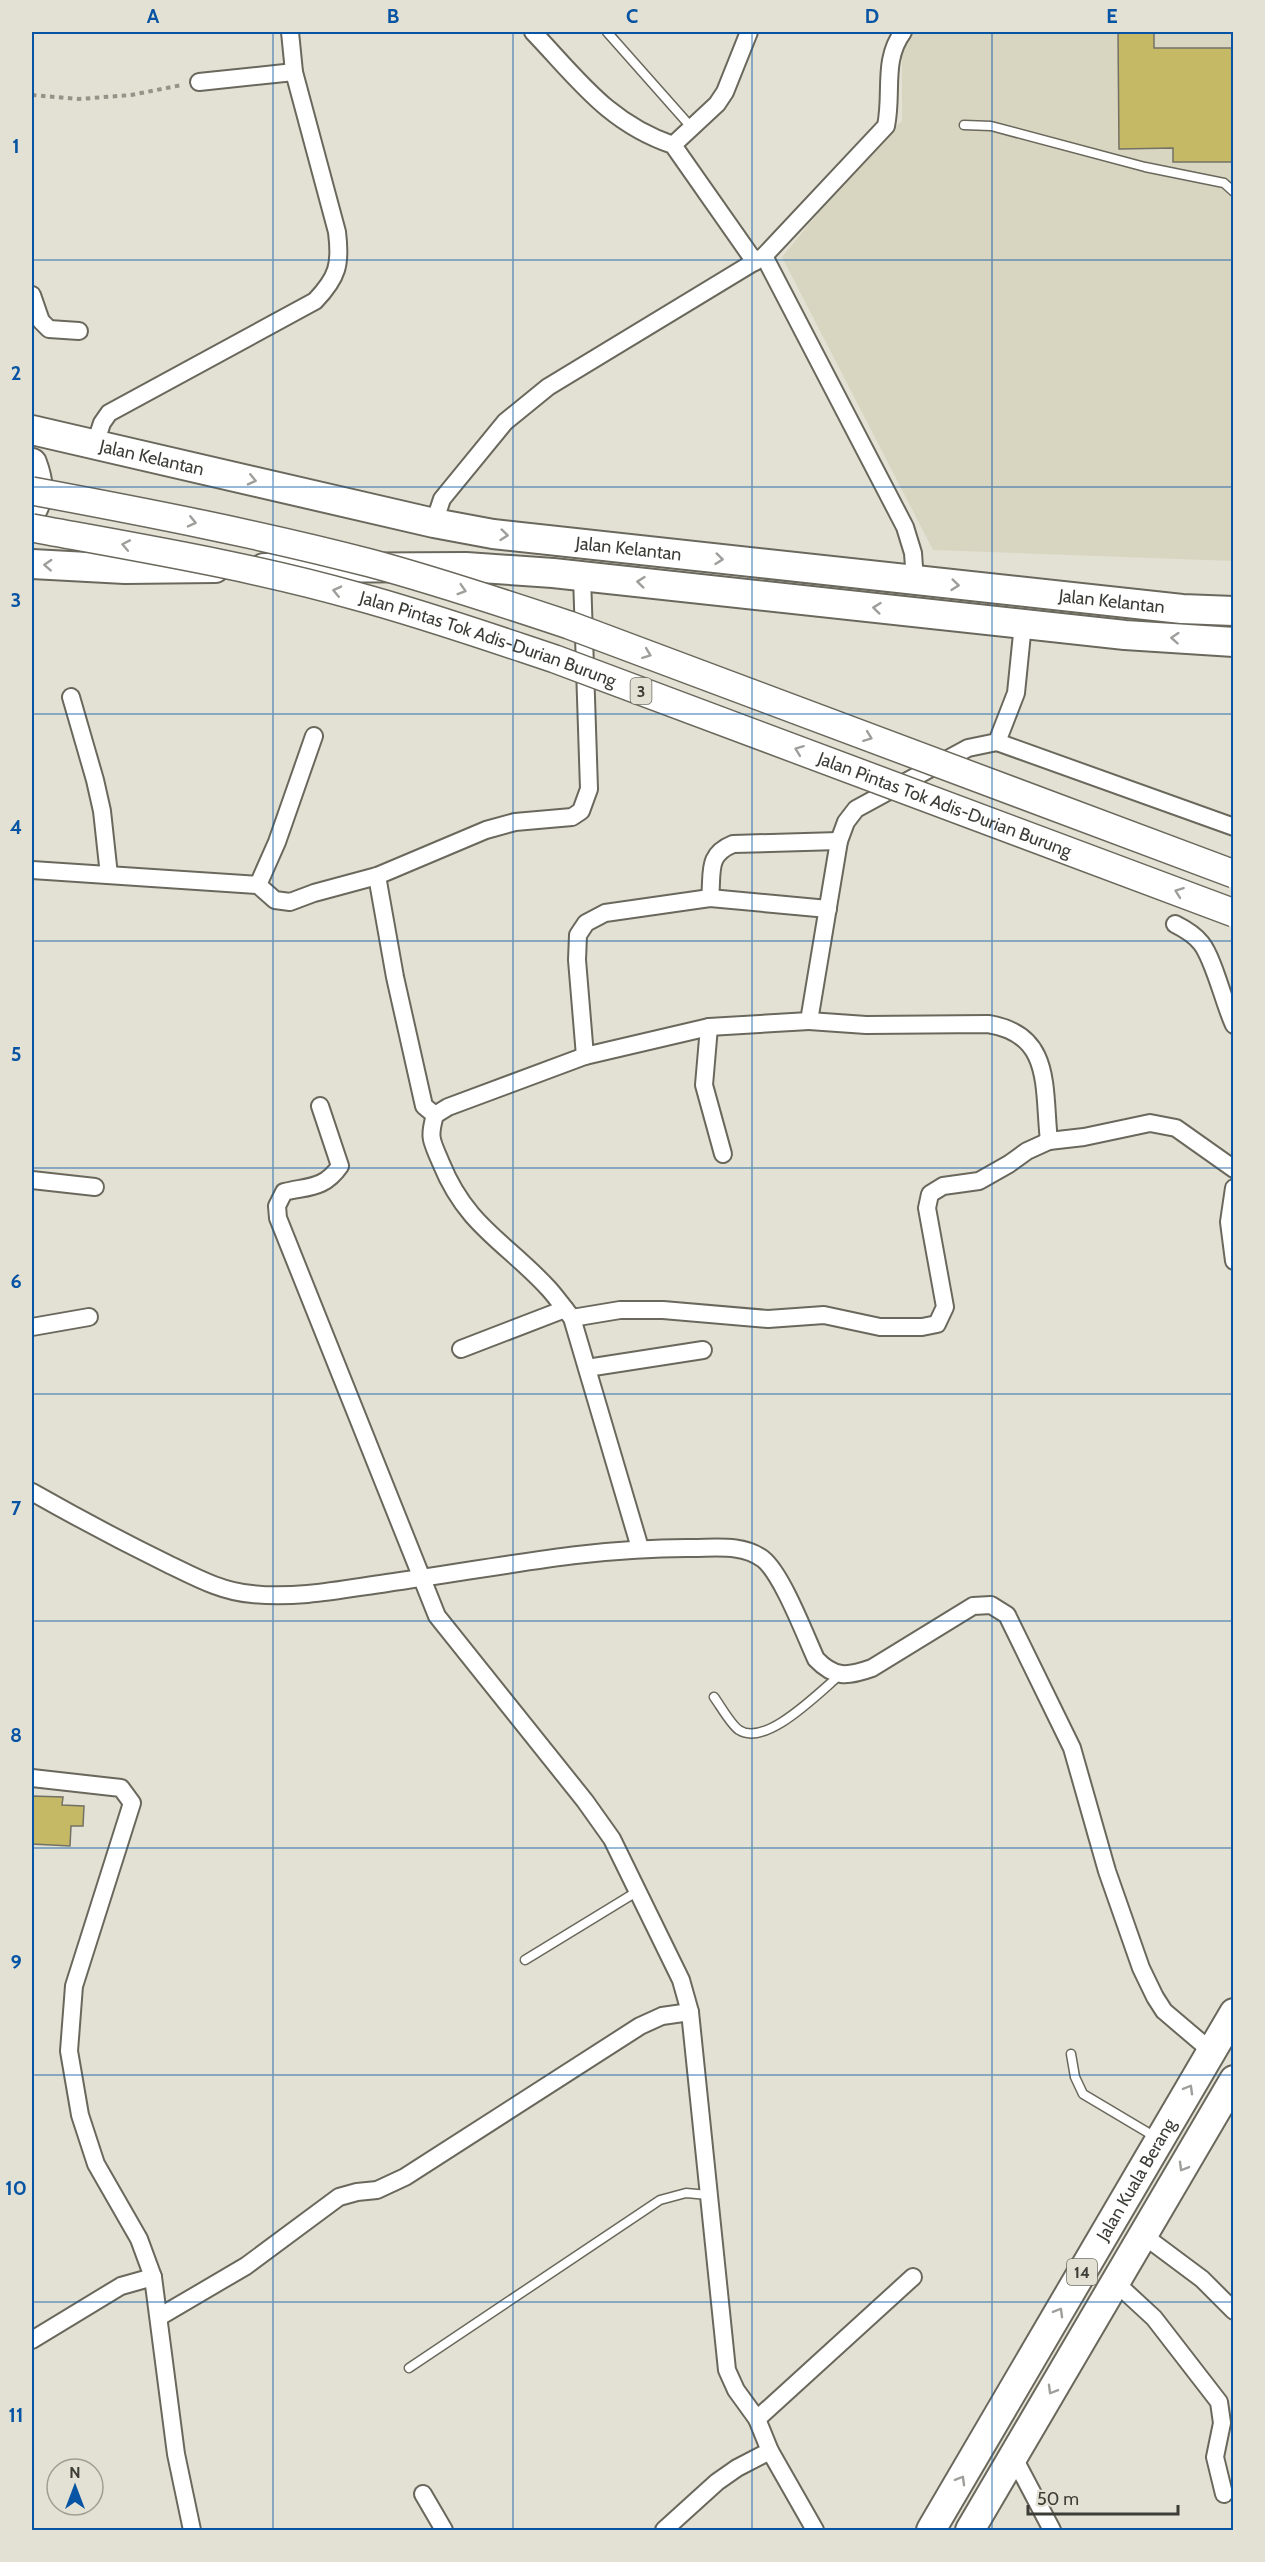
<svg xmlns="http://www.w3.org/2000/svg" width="1265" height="2562" font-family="Cabin,sans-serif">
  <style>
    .built { fill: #d8d5c0 }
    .building { fill: #c6b966; stroke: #737165; stroke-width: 1.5 }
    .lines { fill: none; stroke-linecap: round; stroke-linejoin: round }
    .service-casing { stroke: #6a685c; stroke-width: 11 }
    .minor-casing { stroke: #6a685c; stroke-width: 20 }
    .trunk-casing { stroke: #6a685c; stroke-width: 32 }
    .path { stroke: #949389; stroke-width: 4; stroke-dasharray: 4.5 4.5; stroke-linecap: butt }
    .service { stroke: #fff; stroke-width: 8 }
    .minor { stroke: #fff; stroke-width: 16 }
    .trunk { stroke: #fff; stroke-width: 28 }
    .primary-bridge-casing { stroke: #6a685c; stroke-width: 30; stroke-linecap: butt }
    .primary-bridge { stroke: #fff; stroke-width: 27 }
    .oneway { stroke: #9e9e9b }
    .grid { fill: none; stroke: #0654a3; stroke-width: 1.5; stroke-opacity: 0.55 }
    .labels { text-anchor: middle; stroke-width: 5; stroke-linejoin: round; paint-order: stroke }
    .shield { fill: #e3e1d3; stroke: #6f6e66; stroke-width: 1.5 }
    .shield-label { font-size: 16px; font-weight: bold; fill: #3d3d37 }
    .street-label { font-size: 18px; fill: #3d3d37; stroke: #e3e1d3 }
    .neatline { fill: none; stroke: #0654a3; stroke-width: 2 }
    .grid-label { font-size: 20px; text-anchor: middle; font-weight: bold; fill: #0654a3 }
  </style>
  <rect width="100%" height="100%" fill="#e3e1d3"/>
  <path class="built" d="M911,32H1233V561L933,550L782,257L880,138L902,121V45Z"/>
  <g class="building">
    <path d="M1118,32H1154V48H1233V162H1173V148L1119,149Z"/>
    <path d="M32,1796L63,1797L62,1805L84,1806L83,1826H71L70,1846L32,1844Z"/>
  </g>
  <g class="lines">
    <defs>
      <g id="service">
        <path d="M607,32L692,128"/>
        <path d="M964,125L991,126L1145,167L1224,183L1234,192"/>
        <path d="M714,1697C720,1705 731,1725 739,1730C766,1748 820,1691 840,1675"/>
        <path d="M525,1960L638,1891"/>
        <path d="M1071,2054L1075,2077L1083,2094L1157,2138"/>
        <path d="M409,2368L660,2200L686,2193L708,2195"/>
      </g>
      <g id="minor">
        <path d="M533,32C578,79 608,123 673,145L755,262"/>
        <path d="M199,82L294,72"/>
        <path d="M673,145L717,104L725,92L749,32"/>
        <path d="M764,256L905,527L913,553L915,581"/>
        <path d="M32,295L41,321L49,329L79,331"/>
        <path d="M95,444L102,423L109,413L315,301C338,277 341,264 337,232L294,72L290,32"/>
        <path d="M434,523L442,499L505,422L548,387L764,256L886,126C893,93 882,60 903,32"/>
        <path d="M71,697L95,780L102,811L109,875"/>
        <path d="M997,742L1234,827"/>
        <path d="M32,870L258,885L275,900L290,902L314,893L377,876L486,830L515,822L572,817L581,811L589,789L582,576"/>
        <path d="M377,876L395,977L424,1106L435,1115"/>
        <path d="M258,885L277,842L314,736"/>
        <path d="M710,898C713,872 706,855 733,844L839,841"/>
        <path d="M1175,924C1185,929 1194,934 1201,943C1214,959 1224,1004 1234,1025"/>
        <path d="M809,1021L866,1025L988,1024C1053,1034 1043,1088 1049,1141"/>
        <path d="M709,1027L704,1085L723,1154"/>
        <path d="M585,1056L577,960L578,935L586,923L605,913L710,898L828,909"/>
        <path d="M320,1106L340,1166C324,1189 309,1186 284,1192L277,1206L278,1218L437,1616L585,1801L612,1839L681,1980L690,2012L727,2370L736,2390L757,2419L770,2451L815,2530"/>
        <path d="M32,1180L95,1187"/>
        <path d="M1234,1188L1229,1222L1234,1261"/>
        <path d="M572,1318L620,1310H663L768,1319L824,1315L880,1327H922L937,1324L945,1307L927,1208L930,1194L943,1186L979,1181L1009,1164L1027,1151L1049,1141L1084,1137L1150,1123L1176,1128L1234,1169"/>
        <path d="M32,1327L89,1317"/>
        <path d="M461,1349L565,1309"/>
        <path d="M587,1368L703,1350"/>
        <path d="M32,1492C76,1517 121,1541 168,1564C195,1577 222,1592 252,1594C297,1599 344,1589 387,1583C490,1569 589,1547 693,1548C716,1548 743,1544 763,1559C782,1574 805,1635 816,1659C834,1678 847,1677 872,1668L973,1606L991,1605L1007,1615L1072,1748L1107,1871L1141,1968L1155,1997L1164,2011L1211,2051"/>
        <path d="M640,1548L572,1318C564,1308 557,1298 549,1289C506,1242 467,1227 441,1163C432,1141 428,1139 435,1115L448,1107L585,1056L709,1027L809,1021L839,841L846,822L856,809L968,748L997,742L1016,693L1023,624"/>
        <path d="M32,1778L121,1788L132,1803L74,1986L69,2051L80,2115L96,2164L139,2239L153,2277"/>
        <path d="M1143,2235L1202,2279L1234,2311"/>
        <path d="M1115,2282L1154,2318L1219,2402L1222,2423L1215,2457L1224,2494"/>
        <path d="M159,2317L246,2266L339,2197L357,2192L377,2190L405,2177L640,2026L662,2016L690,2012"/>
        <path d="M32,2340L121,2286L153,2277L176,2454L192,2530"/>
        <path d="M757,2419L913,2277"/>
        <path d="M1013,2456L1052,2530"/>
        <path d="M423,2494L444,2530"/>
        <path d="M664,2530L717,2482L737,2468L770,2451"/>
      </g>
      <g id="trunk">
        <path id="s1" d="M32,430L434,523L493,534L1182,609L1234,611"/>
        <path d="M32,463C38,479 41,495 32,510"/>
        <path d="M32,564L125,569L215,568"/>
        <path d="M264,568L466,567L553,573L1125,635L1234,642"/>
        <path id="s2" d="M931,2530L1234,2013"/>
        <path d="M970,2530L1234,2080"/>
      </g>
    </defs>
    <use href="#service" class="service-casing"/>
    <use href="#minor" class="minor-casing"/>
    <use href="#trunk" class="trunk-casing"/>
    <path class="path" d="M32,95L79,99L131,95L182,85"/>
    <use href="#service" class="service"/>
    <use href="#minor" class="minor"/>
    <use href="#trunk" class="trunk"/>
    <defs>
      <g id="primary-bridge">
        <path d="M32,491C145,512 258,534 370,563C437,581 503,603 569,625L1234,874"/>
        <path id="s3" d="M32,528C140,548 250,566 356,596C423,614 489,637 555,659L1234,913"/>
      </g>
    </defs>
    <use href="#primary-bridge" class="primary-bridge-casing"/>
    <use href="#primary-bridge" class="primary-bridge"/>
  </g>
  <defs><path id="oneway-chevron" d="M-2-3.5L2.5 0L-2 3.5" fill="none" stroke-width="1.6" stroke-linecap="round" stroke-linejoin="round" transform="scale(1.5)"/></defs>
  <g class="oneway">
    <use href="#oneway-chevron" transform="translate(252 480) rotate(13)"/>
    <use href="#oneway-chevron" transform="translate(192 522) rotate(13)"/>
    <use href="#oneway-chevron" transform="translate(504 535) rotate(6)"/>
    <use href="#oneway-chevron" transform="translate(126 545) rotate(-169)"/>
    <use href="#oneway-chevron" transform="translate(719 559) rotate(6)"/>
    <use href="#oneway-chevron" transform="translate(48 565) rotate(-177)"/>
    <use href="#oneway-chevron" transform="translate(641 582) rotate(-174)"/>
    <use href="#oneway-chevron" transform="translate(955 585) rotate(6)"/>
    <use href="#oneway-chevron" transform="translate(462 590) rotate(17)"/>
    <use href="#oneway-chevron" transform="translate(337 591) rotate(-167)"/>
    <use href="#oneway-chevron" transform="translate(877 608) rotate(-174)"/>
    <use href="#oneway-chevron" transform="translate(1175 638) rotate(-176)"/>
    <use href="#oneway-chevron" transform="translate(647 654) rotate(21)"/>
    <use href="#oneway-chevron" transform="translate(868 737) rotate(21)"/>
    <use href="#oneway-chevron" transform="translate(799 750) rotate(-159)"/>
    <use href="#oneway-chevron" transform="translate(1179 892) rotate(-160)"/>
    <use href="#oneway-chevron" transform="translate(1189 2089) rotate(-60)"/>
    <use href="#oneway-chevron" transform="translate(1183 2167) rotate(120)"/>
    <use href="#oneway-chevron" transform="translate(1059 2312) rotate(-60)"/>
    <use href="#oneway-chevron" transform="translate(1052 2390) rotate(120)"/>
    <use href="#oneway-chevron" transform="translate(961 2480) rotate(-60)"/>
  </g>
  <path class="grid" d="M273,32V2530M513,32V2530M752,32V2530M992,32V2530M32,260H1234M32,487H1234M32,714H1234M32,941H1234M32,1168H1234M32,1394H1234M32,1621H1234M32,1848H1234M32,2075H1234M32,2302H1234"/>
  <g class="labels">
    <g class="shield">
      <rect x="630.5" y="678" width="21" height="26" rx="4.5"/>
      <rect x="1067" y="2259" width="30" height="26" rx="4.5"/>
    </g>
    <g class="shield-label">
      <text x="641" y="697">3</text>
      <text x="1082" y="2278">14</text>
    </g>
    <g class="street-label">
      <text dy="6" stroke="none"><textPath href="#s1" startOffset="123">Jalan Kelantan</textPath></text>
      <text dy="6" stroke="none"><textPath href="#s1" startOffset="609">Jalan Kelantan</textPath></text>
      <text dy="6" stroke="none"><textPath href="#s1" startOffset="1095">Jalan Kelantan</textPath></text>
      <text dy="6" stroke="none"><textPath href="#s3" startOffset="470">Jalan Pintas Tok Adis-Durian Burung</textPath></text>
      <text dy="6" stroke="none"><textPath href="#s3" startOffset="956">Jalan Pintas Tok Adis-Durian Burung</textPath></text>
      <text dy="6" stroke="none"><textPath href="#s2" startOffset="406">Jalan Kuala Berang</textPath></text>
    </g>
  </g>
  <rect width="1265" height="2562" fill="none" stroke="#e3e1d3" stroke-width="66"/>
  <g transform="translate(75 2487)"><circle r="28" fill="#e3e1d3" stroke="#a19f95" stroke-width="1.5"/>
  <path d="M0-4.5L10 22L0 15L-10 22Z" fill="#0654a3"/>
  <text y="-9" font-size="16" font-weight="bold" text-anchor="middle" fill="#3d3d37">N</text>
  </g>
  <path d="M1028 2505v9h150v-9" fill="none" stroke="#3d3d37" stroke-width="3"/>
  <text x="1037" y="2505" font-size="18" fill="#3d3d37" stroke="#e3e1d3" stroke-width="4.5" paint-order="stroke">50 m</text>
  <rect x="33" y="33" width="1199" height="2496" class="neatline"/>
  <g class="grid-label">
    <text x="153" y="23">A</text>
    <text x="393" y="23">B</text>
    <text x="632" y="23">C</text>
    <text x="872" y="23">D</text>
    <text x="1112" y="23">E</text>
    <text x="16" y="153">1</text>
    <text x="16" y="380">2</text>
    <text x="16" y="607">3</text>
    <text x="16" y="834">4</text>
    <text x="16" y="1061">5</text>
    <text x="16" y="1288">6</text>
    <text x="16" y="1515">7</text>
    <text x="16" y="1742">8</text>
    <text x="16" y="1969">9</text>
    <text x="16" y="2195">10</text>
    <text x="16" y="2422">11</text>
  </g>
</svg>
